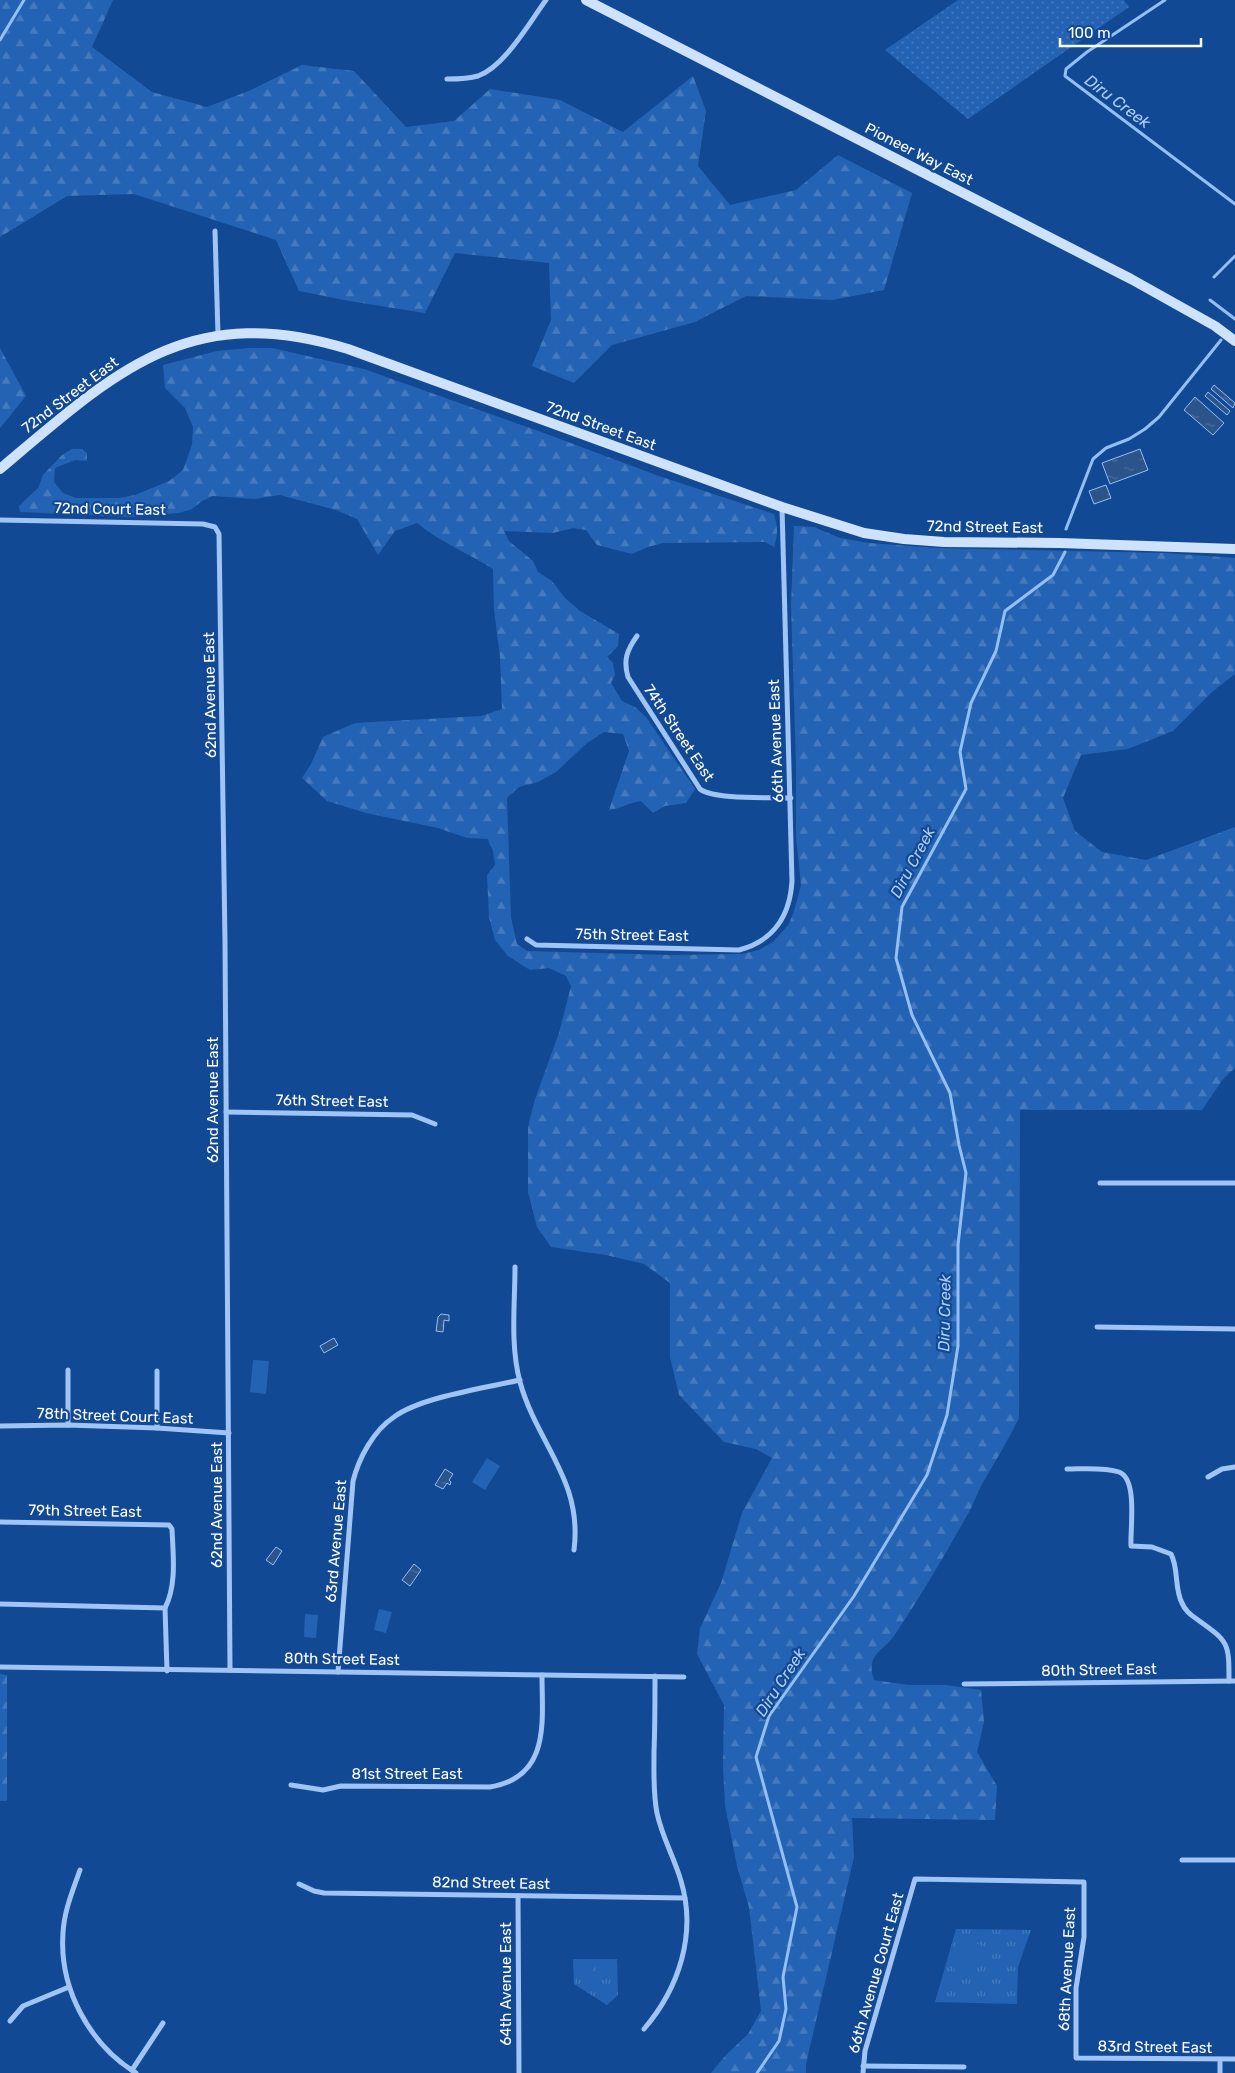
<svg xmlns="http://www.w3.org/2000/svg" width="1235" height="2073" font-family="Rubik,sans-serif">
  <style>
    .grass { fill: url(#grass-dots) }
    .forest { fill: url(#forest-firs) }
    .park { fill: url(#park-tufts) }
    .pitch { fill: #2463b3 }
    .water { fill: url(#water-ripples); stroke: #92bff6 }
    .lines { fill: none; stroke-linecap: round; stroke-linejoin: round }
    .stream { stroke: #92bff6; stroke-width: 3 }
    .minor { stroke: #a0c4f3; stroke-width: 5 }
    .secondary { stroke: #cfe2fc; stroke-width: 10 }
    .labels { text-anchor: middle; stroke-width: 4.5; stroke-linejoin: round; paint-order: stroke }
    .street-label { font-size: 15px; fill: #fff; stroke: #124994 }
    .water-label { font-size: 16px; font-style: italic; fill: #accff9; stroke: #124994 }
  </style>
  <defs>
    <pattern id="grass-dots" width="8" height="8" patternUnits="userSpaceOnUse" patternTransform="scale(1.25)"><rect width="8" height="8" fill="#2463b3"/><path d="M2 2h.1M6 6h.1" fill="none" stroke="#457abe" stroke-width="1.8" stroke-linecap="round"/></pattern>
    <pattern id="forest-firs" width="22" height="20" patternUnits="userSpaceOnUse" patternTransform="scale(1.25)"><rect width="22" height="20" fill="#2463b3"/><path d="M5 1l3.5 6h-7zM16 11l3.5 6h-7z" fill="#457abe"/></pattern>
    <pattern id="park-tufts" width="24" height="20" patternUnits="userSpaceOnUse" patternTransform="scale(1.25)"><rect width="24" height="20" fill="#2463b3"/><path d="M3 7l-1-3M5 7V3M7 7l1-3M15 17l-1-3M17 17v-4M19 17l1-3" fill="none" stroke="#457abe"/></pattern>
    <pattern id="water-ripples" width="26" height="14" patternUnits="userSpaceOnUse" patternTransform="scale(1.25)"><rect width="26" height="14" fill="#2b548b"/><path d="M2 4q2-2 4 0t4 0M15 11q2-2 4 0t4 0" fill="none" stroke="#4b6e9c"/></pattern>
  </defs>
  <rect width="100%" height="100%" fill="#124994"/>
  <path class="grass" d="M958,0H1124L1129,7L968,119L885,50Z"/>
  <g class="forest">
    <path d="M0,0H113L92,47L152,92L207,107L251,90L302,65L354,71L406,127L454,121L490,89L560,100L623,132L693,76L706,111L698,166L730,205L796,190L838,155L912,193L884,290L832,300L746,296L695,322L612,345L574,383L532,366L551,320L549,263L455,253L425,313L349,301L299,291L276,240L134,194L67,196L0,237Z"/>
    <path d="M0,348L26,396L0,428Z"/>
    <path d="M249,348H272L364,369L544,433L656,475L774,514C778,527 778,534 774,547L765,542L663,543L648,547L632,554L597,545L586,530L573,528L553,533L504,531L509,541L533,561L538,572L552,581L565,598L580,611L619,634L618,646L607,657L613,663L615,675L611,683L622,701L635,707L646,717L695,789L686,803L665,806L653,813L641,801C629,802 621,809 609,810L629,751L623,734L604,732L587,743L556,772L538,782L519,787L507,798L511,918L517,944L527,951L670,955L742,954L759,950L773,942L789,924L794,911L801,885L796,837V764L791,605L794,526L814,527L840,538L869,543L937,548L1164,553L1235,558V674L1212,692L1173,731L1128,749L1081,755L1063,798L1075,831L1102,852L1146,860L1235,827V1068L1223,1079L1202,1110H1020L1019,1418C1008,1441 995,1462 982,1484C977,1493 974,1503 969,1512C946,1553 922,1594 896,1633C884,1652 865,1653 874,1680L908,1685H946L981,1690L984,1722L977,1752L997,1786L995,1820L852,1818L854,1857L806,2064V2073H711L726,2055L748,2034L761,2011L749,1907L737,1866L725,1805L723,1767L724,1705L697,1654L700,1628L721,1583L742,1513L772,1458L756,1449L724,1442L679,1395L670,1357V1283L644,1264L606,1255L551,1247L537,1227L528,1192V1127L535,1099L559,1033L571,986L566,976L549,968L530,970L508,956L495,940L489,917L487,875L495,865L493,851L488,839L467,838L438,828L366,813L327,801L302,778L311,764L323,737L355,723L481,716L502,709L500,657L494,610L493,569C468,553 440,542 417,523L395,531L378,555L357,519L336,510L280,495L254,499L213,496L202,501L192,509L179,513L130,517L20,512L19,506L38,488L43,475L62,455L72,449H82L87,453V461L75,460L55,468L54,482L63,493L76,498H120L135,495L169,481L183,470L192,445L193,427L185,408L165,388L163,365L217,351Z"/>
    <path d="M0,1674L7,1675V1801H0Z"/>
  </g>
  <g class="park">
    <path d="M956,1929L1031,1930L1018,1967L1017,2004L935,2002Z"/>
    <path d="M573,1959H617L618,1995L607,2005L574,1984Z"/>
  </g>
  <g class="pitch">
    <path d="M253,1360L269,1361L266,1394L250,1392Z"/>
    <path d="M487,1458L500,1466L485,1490L472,1482Z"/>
    <path d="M379,1609L392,1612L386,1633L374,1630Z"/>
    <path d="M305,1614L318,1615L316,1638L304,1637Z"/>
    <path d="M962,1940L981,1945L973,1975L954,1970Z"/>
    <path d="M592,1963V1973H580V1964Z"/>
  </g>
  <g class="water">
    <path d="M1214,385L1235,403L1233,408L1211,389Z"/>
    <path d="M1208,392L1230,411L1227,415L1205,396Z"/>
    <path d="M1195,397L1224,423L1213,435L1184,410Z"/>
    <path d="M1140,449L1148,470L1110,484L1102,463Z"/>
    <path d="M1106,485L1111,498L1094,504L1089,491Z"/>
    <path d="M441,1314L449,1315V1321L444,1320L443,1332L436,1331L438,1317Z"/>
    <path d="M334,1338L338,1345L324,1353L320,1346Z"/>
    <path d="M445,1469L453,1474L449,1480L451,1482L450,1485L447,1483L443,1489L435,1485Z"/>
    <path d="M276,1547L282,1551L273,1565L266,1560Z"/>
    <path d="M414,1564L421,1570L410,1586L402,1580Z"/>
  </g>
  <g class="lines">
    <g class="stream">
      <path d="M1165,0L1087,52L1066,69L1065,76L1235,204"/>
      <path d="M0,40L24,0"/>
      <path d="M1214,277L1235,256"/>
      <path d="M1210,300L1235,319"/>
      <path d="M1066,529L1093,459L1106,448L1129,439L1145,429L1159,417L1221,340"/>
      <path d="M757,2073L779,2041L786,2009L783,1977L797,1907L756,1757L769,1716L854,1596L927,1475L947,1415L958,1346V1245L966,1173L959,1145L950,1093L912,1015L896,958L902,907L966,789L960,752L971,703L996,651L1005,611L1053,575L1065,552"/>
    </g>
    <g class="minor">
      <path d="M447,79C457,79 468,79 478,76C505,66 529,23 546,0"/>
      <path d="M215,231L218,335"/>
      <path d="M0,520L203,524L215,527L219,534L225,942L230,1670"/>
      <path d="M637,636C627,650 623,660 628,677L700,789C713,800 771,797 791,798"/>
      <path d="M527,939L536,945L739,950C774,941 790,915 792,881L782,507"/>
      <path d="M226,1112L412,1115L435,1124"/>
      <path d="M1100,1183H1235"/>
      <path d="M515,1267C515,1304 510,1345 520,1382C537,1444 583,1480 574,1550"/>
      <path d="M1097,1327L1235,1329"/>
      <path d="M68,1425V1370"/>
      <path d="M0,1426L68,1425L157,1428L229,1433"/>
      <path d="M157,1428V1371"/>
      <path d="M1067,1469C1083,1469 1104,1467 1119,1472C1138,1479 1130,1528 1131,1546L1152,1547L1171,1554C1179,1569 1174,1588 1182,1603C1185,1611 1191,1615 1198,1620C1229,1642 1229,1643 1229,1681"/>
      <path d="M1208,1477L1222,1469L1235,1467"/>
      <path d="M0,1522L169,1525L172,1529C173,1554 177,1585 165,1608L167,1671"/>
      <path d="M0,1604L165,1608"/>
      <path d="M0,1667L684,1677"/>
      <path d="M338,1672L353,1481C359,1458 373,1431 394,1417C421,1397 485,1388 520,1380"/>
      <path d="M964,1684L1235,1681"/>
      <path d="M291,1785L323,1790L341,1786L490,1787C551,1777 542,1721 542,1675"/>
      <path d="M1182,1860H1235"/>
      <path d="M80,1870C73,1890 64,1911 63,1933C59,1988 89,2044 136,2073"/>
      <path d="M299,1884L314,1891L324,1893L685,1898"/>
      <path d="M518,1896L519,2073"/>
      <path d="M10,2021L23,2006L69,1987"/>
      <path d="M644,2029C679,1988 697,1934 681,1881C674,1857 662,1837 657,1813C653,1793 654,1772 654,1752C655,1727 655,1701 655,1676"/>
      <path d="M1220,2060V2073"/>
      <path d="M863,2066L964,2067"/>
      <path d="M132,2070L163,2023"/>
      <path d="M863,2073L865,2051L915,1879L1084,1882V1937L1076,1988V2058L1235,2059"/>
    </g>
    <g class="secondary">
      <path d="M586,0L1131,279L1215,326L1235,341"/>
      <path d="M0,469C115,372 188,300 348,349L782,507L864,533L904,539L944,542L1060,543L1235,549"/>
    </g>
  </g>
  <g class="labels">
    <g class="street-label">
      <text transform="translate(919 154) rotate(27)" y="5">Pioneer Way East</text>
      <text transform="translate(70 395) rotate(-37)" y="5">72nd Street East</text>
      <text transform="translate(601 426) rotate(20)" y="5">72nd Street East</text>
      <text transform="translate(110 509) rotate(1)" y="5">72nd Court East</text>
      <text transform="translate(985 527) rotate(1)" y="5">72nd Street East</text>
      <text transform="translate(210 695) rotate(-91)" y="5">62nd Avenue East</text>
      <text transform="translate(679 733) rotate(56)" y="5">74th Street East</text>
      <text transform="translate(776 741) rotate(-92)" y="5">66th Avenue East</text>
      <text transform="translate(632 935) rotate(1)" y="5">75th Street East</text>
      <text transform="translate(213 1100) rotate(-90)" y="5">62nd Avenue East</text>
      <text transform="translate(332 1101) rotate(1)" y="5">76th Street East</text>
      <text transform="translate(115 1416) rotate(2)" y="5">78th Street Court East</text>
      <text transform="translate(217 1505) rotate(-90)" y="5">62nd Avenue East</text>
      <text transform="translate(85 1511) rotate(1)" y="5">79th Street East</text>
      <text transform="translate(336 1541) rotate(-85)" y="5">63rd Avenue East</text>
      <text transform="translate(342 1659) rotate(1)" y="5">80th Street East</text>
      <text transform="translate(1099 1670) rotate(-1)" y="5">80th Street East</text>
      <text x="407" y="1779">81st Street East</text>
      <text transform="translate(491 1883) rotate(1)" y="5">82nd Street East</text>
      <text transform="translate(1067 1969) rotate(-87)" y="5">68th Avenue East</text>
      <text transform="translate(876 1973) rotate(-74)" y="5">66th Avenue Court East</text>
      <text transform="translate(506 1984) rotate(-90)" y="5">64th Avenue East</text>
      <text transform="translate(1155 2047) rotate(1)" y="5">83rd Street East</text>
    </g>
    <g class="water-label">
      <text transform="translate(1118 101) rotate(37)" y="6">Diru Creek</text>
      <text transform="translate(912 862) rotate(-62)" y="6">Diru Creek</text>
      <text transform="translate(944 1313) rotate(-89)" y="6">Diru Creek</text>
      <text transform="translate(780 1682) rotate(-57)" y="6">Diru Creek</text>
    </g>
  </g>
  <path d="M1060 38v8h141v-8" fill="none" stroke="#ffffff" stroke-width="2.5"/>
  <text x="1068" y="38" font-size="15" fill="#ffffff" stroke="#124994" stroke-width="4" paint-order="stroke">100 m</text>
</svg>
